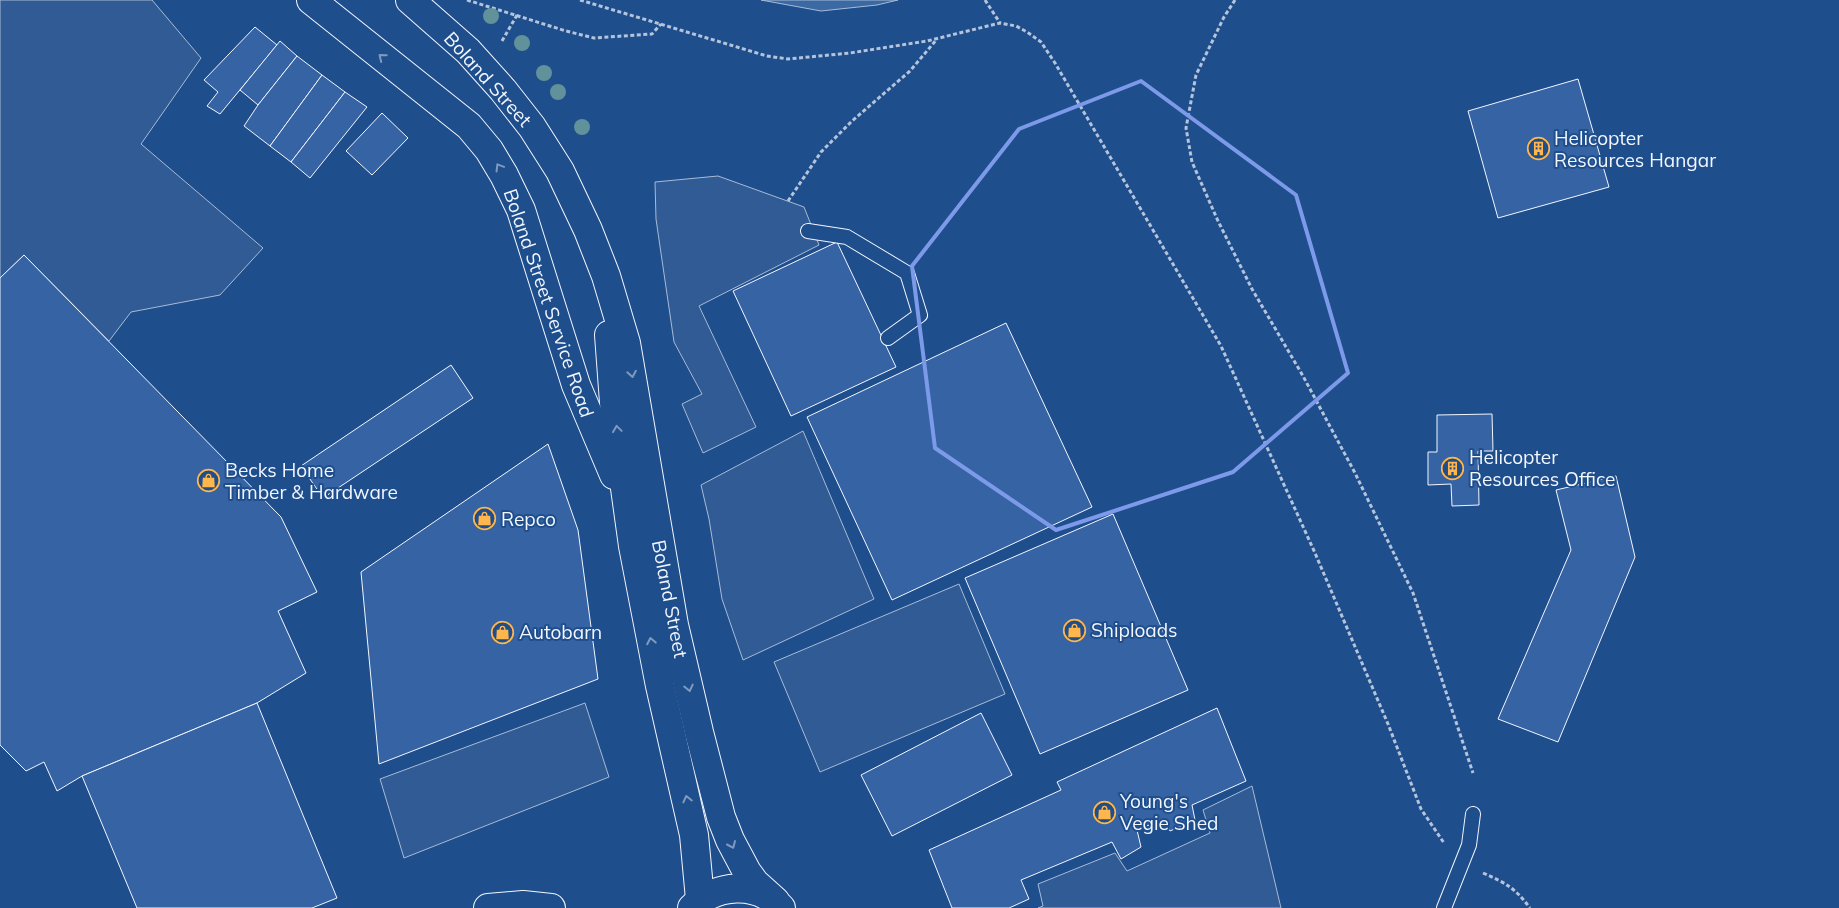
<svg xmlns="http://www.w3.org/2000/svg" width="1839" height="908" font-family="Mulish,sans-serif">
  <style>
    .parking { fill: #305b95; stroke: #a8bbd7 }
    .water { fill: #3b69a3; stroke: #a8bbd7 }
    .building { fill: #3563a3; stroke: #f2f6ff }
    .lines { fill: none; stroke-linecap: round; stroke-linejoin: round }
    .service-casing { stroke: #f2f6ff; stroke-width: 16 }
    .minor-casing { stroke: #f2f6ff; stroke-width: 30 }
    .tertiary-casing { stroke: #f2f6ff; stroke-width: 30 }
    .path { stroke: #b3c4dc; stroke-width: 3; stroke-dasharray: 4 2.5; stroke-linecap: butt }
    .service { stroke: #1f4e8c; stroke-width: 14 }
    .minor { stroke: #1f4e8c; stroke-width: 28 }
    .tertiary { stroke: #1f4e8c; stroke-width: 28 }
    .tree { fill: #61919a }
    .oneway { stroke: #7e9ac0 }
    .marked { fill: none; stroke: #7d9aea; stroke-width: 4; stroke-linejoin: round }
    .labels { text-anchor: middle; stroke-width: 4; stroke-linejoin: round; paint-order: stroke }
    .street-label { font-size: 19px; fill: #f2f6ff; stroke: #1f4e8c }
    .poi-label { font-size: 19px; fill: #f2f6ff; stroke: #1f4e8c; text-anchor: start }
  </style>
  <rect width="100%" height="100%" fill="#1f4e8c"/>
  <g class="parking">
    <path d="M0,0H152L201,58L141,144L263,248L220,295L131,312L109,341L24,255L0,278Z"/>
    <path d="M718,176L804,207L819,245L699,306L756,427L703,453L682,404L702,394L674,342L656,219L655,182Z"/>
    <path d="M803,431L874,599L743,660L722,599L709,519L701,485Z"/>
    <path d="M959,584L1005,694L820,772L774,662Z"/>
    <path d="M585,703L609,777L404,858L380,779Z"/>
    <path d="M1252,786L1281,908H1038L1043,906L1038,884L1115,853L1127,871L1210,833L1203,810Z"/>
  </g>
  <path class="water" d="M761,0H898L877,5L821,11Z"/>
  <g class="building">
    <path d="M255,27L277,45L220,114L207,106L218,92L204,80Z"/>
    <path d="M280,41L297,56L258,105L240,90Z"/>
    <path d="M297,56L322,75L270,146L244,126L258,105Z"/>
    <path d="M322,75L345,92L291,162L270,146Z"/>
    <path d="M1578,79L1609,187L1498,218L1468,111Z"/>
    <path d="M345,92L367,107L310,178L291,162Z"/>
    <path d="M382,113L408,138L372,175L346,151Z"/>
    <path d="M837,242L896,367L791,416L733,291Z"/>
    <path d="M24,255L281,517L317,592L278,611L306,673L257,703L82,776L57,791L44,762L26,771L0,745V278Z"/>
    <path d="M1006,323L1092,507L892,600L807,417Z"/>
    <path d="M451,365L473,398L323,498L301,466Z"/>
    <path d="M1492,414L1493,451H1478L1479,505L1452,506L1451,484L1428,485V452H1437V415Z"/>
    <path d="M548,444L578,530L598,679L379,764L361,572Z"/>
    <path d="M1616,476L1635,557L1558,742L1498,719L1571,550L1556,490Z"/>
    <path d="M1113,514L1188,690L1040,754L965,578Z"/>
    <path d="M257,703L337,898L312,908H137L82,776Z"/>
    <path d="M1217,708L1246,781L1192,805L1195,820L1170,831L1164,819L1137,830L1141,847L1121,859L1112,842L1021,880L1029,899L1009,908H952L929,850L1061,790L1057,782Z"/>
    <path d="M981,713L1012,775L892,836L861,775Z"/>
  </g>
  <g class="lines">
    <defs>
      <g id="service">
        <path d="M808,231L847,237L907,273L920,315L888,338"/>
        <path d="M1444,908L1469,845L1473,814"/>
      </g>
      <g id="minor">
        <path d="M311,0L469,126L489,150L504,175L521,210L576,385L614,475"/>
        <path d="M410,0L468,51L503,90L532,127L560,171L588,230L606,276L626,343L674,625L699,732L721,817L730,840L747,872L755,883L775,901"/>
        <path d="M609,335L615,416L633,546L660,686L694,835L700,899"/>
      </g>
      <g id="tertiary">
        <path d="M488,908L523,905L551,908"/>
        <path d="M692,908C715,884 758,880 781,908"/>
      </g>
    </defs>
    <use href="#service" class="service-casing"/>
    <use href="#minor" class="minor-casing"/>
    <use href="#tertiary" class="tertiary-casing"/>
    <g class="path">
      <path d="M467,0L566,31L594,38L652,34L661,24"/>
      <path d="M580,0L767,56L788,59L850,53L927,41L1000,23L1016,26L1027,32L1041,42L1055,63L1221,346L1315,553L1388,724L1421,809L1444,843"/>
      <path d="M985,0L1000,23"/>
      <path d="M1235,0L1224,17L1196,75L1186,128L1192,162L1218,221L1252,289L1303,376L1355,473L1413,593L1473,773"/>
      <path d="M502,41L517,15"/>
      <path d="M788,201L821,152L852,121L910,71L937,39"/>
      <path d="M1483,873C1506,883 1515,888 1530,908"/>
    </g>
    <use href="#service" class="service"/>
    <use href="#minor" class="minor"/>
    <use href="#tertiary" class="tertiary"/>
  </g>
  <g class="tree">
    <circle cx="491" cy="16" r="8"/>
    <circle cx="522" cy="43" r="8"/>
    <circle cx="544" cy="73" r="8"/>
    <circle cx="558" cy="92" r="8"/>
    <circle cx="582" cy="127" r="8"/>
  </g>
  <defs><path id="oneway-chevron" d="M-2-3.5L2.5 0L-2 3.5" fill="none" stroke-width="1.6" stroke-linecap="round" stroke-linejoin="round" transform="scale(1.25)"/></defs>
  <g class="oneway">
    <use href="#oneway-chevron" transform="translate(382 57) rotate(-141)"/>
    <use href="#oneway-chevron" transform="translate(499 167) rotate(-121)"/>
    <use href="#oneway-chevron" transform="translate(632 374) rotate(80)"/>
    <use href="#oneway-chevron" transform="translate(617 429) rotate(-98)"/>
    <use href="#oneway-chevron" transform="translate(651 641) rotate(-101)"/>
    <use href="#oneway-chevron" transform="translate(689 688) rotate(77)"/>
    <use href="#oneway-chevron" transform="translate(687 799) rotate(-103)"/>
    <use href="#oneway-chevron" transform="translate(732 845) rotate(66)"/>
  </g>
  <path class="marked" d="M1141,81L1296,195L1348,373L1233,472L1056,530L935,448L912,266L1019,129Z"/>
  <defs>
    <symbol id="building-ring" viewBox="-11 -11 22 22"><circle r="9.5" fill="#1f4e8c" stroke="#ffb74d" stroke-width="1.5"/><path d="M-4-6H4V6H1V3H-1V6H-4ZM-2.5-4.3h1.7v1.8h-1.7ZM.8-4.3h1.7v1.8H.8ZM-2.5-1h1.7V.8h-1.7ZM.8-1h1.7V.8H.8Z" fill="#ffb74d"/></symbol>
    <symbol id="shop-ring" viewBox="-11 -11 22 22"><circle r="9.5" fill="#1f4e8c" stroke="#ffb74d" stroke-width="1.5"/><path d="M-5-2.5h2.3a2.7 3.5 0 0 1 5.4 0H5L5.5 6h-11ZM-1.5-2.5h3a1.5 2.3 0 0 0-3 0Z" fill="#ffb74d"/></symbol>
  </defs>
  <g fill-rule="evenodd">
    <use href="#building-ring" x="1526" y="136" width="25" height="25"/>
    <use href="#building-ring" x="1440" y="456" width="25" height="25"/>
    <use href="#shop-ring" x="196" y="468" width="25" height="25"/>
    <use href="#shop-ring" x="472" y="506" width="25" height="25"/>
    <use href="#shop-ring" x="1062" y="618" width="25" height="25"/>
    <use href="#shop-ring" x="490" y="620" width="25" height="25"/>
    <use href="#shop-ring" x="1092" y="800" width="25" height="25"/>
  </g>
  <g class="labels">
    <g class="street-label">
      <text transform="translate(488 79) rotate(48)" y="7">Boland Street</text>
      <text transform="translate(549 303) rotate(71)" y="7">Boland Street Service Road</text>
      <text transform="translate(670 599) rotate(79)" y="7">Boland Street</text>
    </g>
    <g class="poi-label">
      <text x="1554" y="145">Helicopter<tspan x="1554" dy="22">Resources Hangar</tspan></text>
      <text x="1469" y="464">Helicopter<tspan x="1469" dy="22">Resources Office</tspan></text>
      <text x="225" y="477">Becks Home<tspan x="225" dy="22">Timber &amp; Hardware</tspan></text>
      <text x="501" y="526">Repco</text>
      <text x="1091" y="637">Shiploads</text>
      <text x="519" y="639">Autobarn</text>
      <text x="1120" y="808">Young's<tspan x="1120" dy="22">Vegie Shed</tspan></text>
    </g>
  </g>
</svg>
